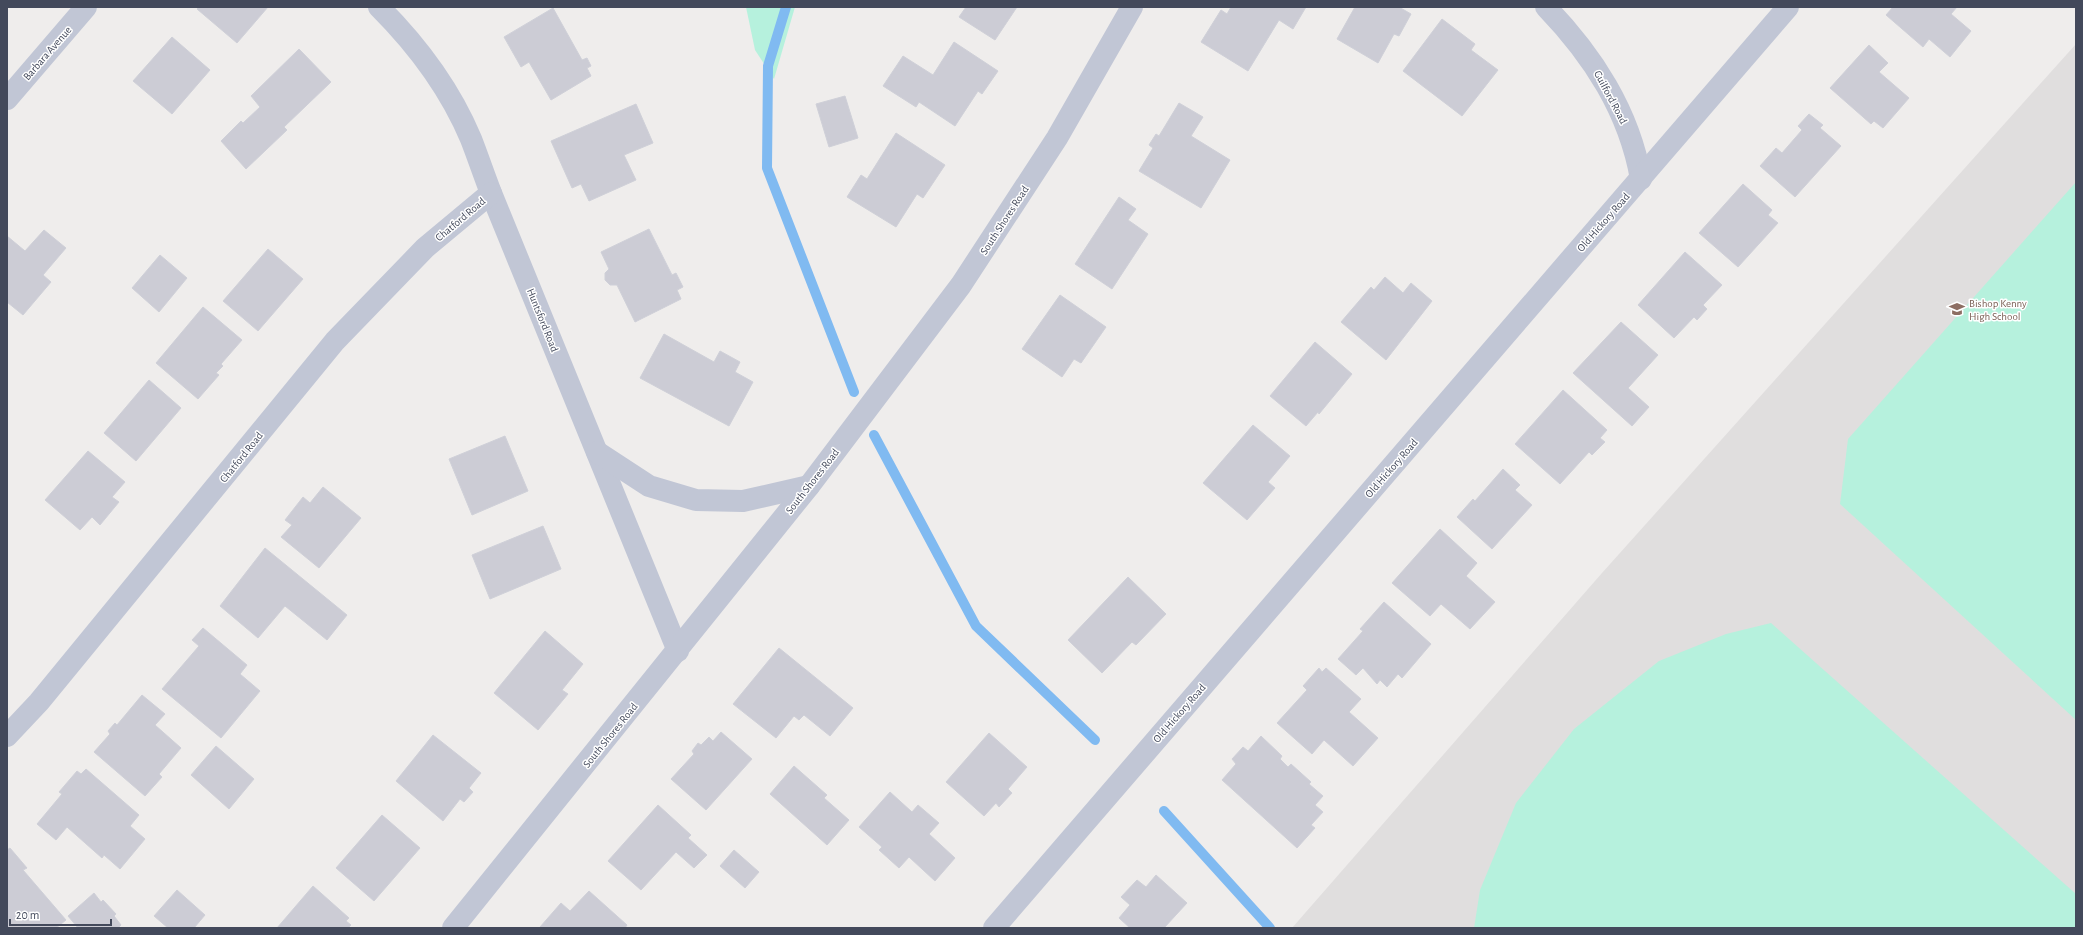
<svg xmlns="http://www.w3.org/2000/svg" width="2083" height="935" font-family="'Alegreya Sans',sans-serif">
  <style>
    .education { fill: #e0dede }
    .green { fill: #b6f1dd }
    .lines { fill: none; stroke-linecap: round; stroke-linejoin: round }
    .stream { stroke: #80baf1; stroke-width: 10 }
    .building { fill: #ccccd5; stroke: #cfd0d8 }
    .minor { stroke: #c1c6d5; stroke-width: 22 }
    .labels { text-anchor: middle; stroke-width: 3; stroke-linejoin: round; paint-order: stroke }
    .street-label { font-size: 11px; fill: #43495b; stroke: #fff }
    .education-label { font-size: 11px; fill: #785e54; stroke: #fff; text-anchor: start }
  </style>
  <rect width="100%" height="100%" fill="#efedec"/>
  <path class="education" d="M2076,44V928H1292L1602,573Z"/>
  <g class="green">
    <path d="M746,7H795L774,79L755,50Z"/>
    <path d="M2076,182V720L1840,504L1848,439Z"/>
    <path d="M1771,623L2076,894V928H1474L1480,890L1516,803L1574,729L1659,661L1726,634Z"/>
  </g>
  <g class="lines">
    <g class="stream">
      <path d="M786,7L768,66L767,168L854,392"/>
      <path d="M874,435L976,626L1095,740"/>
      <path d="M1164,811L1270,928"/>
    </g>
  </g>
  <g class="building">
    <path d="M199,7H268L237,43L197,9Z"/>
    <path d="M966,7H1017L995,40L959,17Z"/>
    <path d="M1231,7H1306L1293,29L1279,20L1248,71L1201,42L1221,10L1227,14Z"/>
    <path d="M1355,7H1399L1411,14L1399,36L1394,34L1378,63L1337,39Z"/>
    <path d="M1893,7H1957L1951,14L1971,31L1950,57L1929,39L1923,47L1886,15Z"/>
    <path d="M553,8L582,60L587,58L591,66L587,68L591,76L551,100L529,62L521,67L504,37Z"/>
    <path d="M1442,19L1475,44L1471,50L1498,70L1462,116L1403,71Z"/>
    <path d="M172,37L210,70L172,114L133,81Z"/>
    <path d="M954,42L998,71L982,94L978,91L955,126L919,102L916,107L883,86L903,56L933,75Z"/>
    <path d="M1869,45L1888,63L1879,72L1909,98L1883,128L1874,121L1871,124L1830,88Z"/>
    <path d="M299,49L331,82L284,127L287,130L246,169L221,141L241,121L243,123L260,107L251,96Z"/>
    <path d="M845,96L858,138L829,147L816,104Z"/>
    <path d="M1179,103L1203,117L1191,136L1230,160L1201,208L1139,171L1153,148L1149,145L1156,134L1159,136Z"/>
    <path d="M636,104L653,143L624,155L636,180L589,201L581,184L572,188L551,141Z"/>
    <path d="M1809,114L1823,125L1820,128L1841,146L1795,197L1760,166L1776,148L1782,153L1802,130L1798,126Z"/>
    <path d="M896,133L945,165L923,198L917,194L896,227L847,197L861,175L867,179Z"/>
    <path d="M1743,184L1772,210L1768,215L1778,223L1738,267L1699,233Z"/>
    <path d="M1119,197L1136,209L1128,220L1148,234L1112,289L1075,264Z"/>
    <path d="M649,229L672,275L676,273L683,287L677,290L681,299L635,322L617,285H610L605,280V273L609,269L601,252Z"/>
    <path d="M44,230L66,248L43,275L51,282L23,315L7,302V236L25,251Z"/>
    <path d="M268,249L303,279L258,331L223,301Z"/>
    <path d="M1685,252L1722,285L1703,305L1707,309L1697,320L1694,317L1674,338L1638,305Z"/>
    <path d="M160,255L187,278L159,312L132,288Z"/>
    <path d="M1385,277L1403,293L1411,283L1432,301L1386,360L1341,322L1371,287L1374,290Z"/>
    <path d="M1060,295L1106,327L1081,363L1074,359L1062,377L1022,349Z"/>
    <path d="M203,307L242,340L221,364L223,366L216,373L219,375L198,399L156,363Z"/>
    <path d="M1621,322L1658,355L1628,388L1649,407L1632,426L1573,373Z"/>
    <path d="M664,334L714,362L720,351L740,362L735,372L753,382L729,426L640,378Z"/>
    <path d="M1315,342L1352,374L1319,414L1318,412L1306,426L1270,396Z"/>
    <path d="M149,380L181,408L136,461L104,433Z"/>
    <path d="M1563,390L1607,430L1600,438L1605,442L1592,455L1589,452L1560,484L1515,444Z"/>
    <path d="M1253,425L1290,456L1268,482L1275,488L1247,520L1203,483Z"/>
    <path d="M505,436L528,491L472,515L449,459Z"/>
    <path d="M88,451L125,482L112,497L119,502L100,525L92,517L80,530L45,500Z"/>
    <path d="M1503,469L1520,485L1515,490L1532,505L1492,549L1457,517L1473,499L1475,501Z"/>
    <path d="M323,487L361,518L319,568L281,537L292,525L285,520L303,497L310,503Z"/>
    <path d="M543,526L561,569L490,599L472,555Z"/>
    <path d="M1440,529L1477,563L1466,576L1495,602L1470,629L1441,604L1430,616L1392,583Z"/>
    <path d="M265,548L347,615L327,640L285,606L258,638L220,606Z"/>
    <path d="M1128,577L1166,614L1136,645L1132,642L1102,673L1068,640Z"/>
    <path d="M1384,602L1431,644L1402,678L1398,674L1387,687L1380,680L1377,684L1363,668L1356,675L1338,659L1363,631L1360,629Z"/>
    <path d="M203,628L247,665L240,674L260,691L221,738L162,689L199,646L192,640Z"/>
    <path d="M545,631L583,664L562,690L568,694L538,730L494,693Z"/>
    <path d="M779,648L853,708L830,736L804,715L799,720L794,716L776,738L733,704Z"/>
    <path d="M1319,668L1322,672L1326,668L1361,699L1349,712L1378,738L1353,766L1324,740L1312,754L1277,723L1307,690L1303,686Z"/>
    <path d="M142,695L165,714L155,725L181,748L159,774L162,777L145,796L94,752L110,734L108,731L115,723L117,725Z"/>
    <path d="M721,732L752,759L706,810L671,779L694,754L692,751L698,743L701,745L709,737L713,741Z"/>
    <path d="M989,733L1027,767L1008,789L1012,793L999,807L996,803L984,816L946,782Z"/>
    <path d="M433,735L481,773L469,788L473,792L464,802L460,799L443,821L396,781Z"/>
    <path d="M1261,736L1282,756L1280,759L1288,767L1291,764L1311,782L1309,784L1323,796L1315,805L1323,812L1311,825L1315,828L1297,848L1222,780L1236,764L1232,759L1243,747L1248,751Z"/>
    <path d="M216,746L254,779L229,809L191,775Z"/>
    <path d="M794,766L827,795L824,798L849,820L827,845L770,794Z"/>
    <path d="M86,769L139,815L130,826L145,839L120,869L104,855L102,858L67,827L56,840L37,824L62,794L59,792L77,771L81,774Z"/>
    <path d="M890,792L912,812L918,805L939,823L929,834L955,858L935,881L909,857L899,868L879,850L882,847L859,827Z"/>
    <path d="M658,805L691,835L688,838L707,855L694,868L676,852L641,890L608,861Z"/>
    <path d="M382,815L420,848L374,901L336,868Z"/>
    <path d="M10,848L27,868L23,870L66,920L56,928H7V850Z"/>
    <path d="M734,850L759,872L745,888L720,866Z"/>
    <path d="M1156,875L1187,903L1164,928H1130L1119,918L1130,905L1121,897L1137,880L1146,887Z"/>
    <path d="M313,886L349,918L346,921L351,925L348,928H277Z"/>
    <path d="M177,890L205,915L194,928H168L154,916Z"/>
    <path d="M589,891L627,925L625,928L540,927L561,903L570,911Z"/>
    <path d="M94,893L101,902L103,900L116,914L114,916L121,925L118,928H78L68,916Z"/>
  </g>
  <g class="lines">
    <g class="minor">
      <path d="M379,7C417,45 450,89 471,139C478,157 484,175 491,193L678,651"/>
      <path d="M1546,7C1593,56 1629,111 1641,179"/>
      <path d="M7,99L86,7"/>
      <path d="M597,452L649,486L696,500L743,501L809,486"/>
      <path d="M7,736L39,702L335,341L425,248L491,193"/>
      <path d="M453,928L809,486L961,285L1057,138L1132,7"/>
      <path d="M994,928L1788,7"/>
    </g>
  </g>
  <defs>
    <symbol id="school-bare" viewBox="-9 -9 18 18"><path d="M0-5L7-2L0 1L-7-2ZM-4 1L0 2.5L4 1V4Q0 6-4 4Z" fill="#8d6e63" stroke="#fff" stroke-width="2.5" paint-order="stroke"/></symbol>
  </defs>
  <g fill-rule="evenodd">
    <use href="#school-bare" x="1946" y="298" width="22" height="22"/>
  </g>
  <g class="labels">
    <g class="street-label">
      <text transform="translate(47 53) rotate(-49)" y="4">Barbara Avenue</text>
      <text transform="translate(1611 97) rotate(62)" y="4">Guilford Road</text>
      <text transform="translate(460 219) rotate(-40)" y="4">Chatford Road</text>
      <text transform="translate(1004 220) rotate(-57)" y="4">South Shores Road</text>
      <text transform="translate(1603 222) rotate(-49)" y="4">Old Hickory Road</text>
      <text transform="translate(543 320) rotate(68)" y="4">Huntsford Road</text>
      <text transform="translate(241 457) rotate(-51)" y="4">Chatford Road</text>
      <text transform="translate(1391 468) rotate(-49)" y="4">Old Hickory Road</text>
      <text transform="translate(812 481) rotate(-52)" y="4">South Shores Road</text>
      <text transform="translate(1179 713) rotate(-49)" y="4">Old Hickory Road</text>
      <text transform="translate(610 735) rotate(-51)" y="4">South Shores Road</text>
    </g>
    <g class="education-label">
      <text x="1969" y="307">Bishop Kenny<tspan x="1969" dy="13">High School</tspan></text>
    </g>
  </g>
  <rect width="2083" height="935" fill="none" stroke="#43495b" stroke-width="16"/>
  <path d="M10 919v6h101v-6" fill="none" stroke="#43495b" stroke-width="2"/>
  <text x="16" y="919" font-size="12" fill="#43495b" stroke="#ffffff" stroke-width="3" paint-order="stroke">20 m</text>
</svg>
